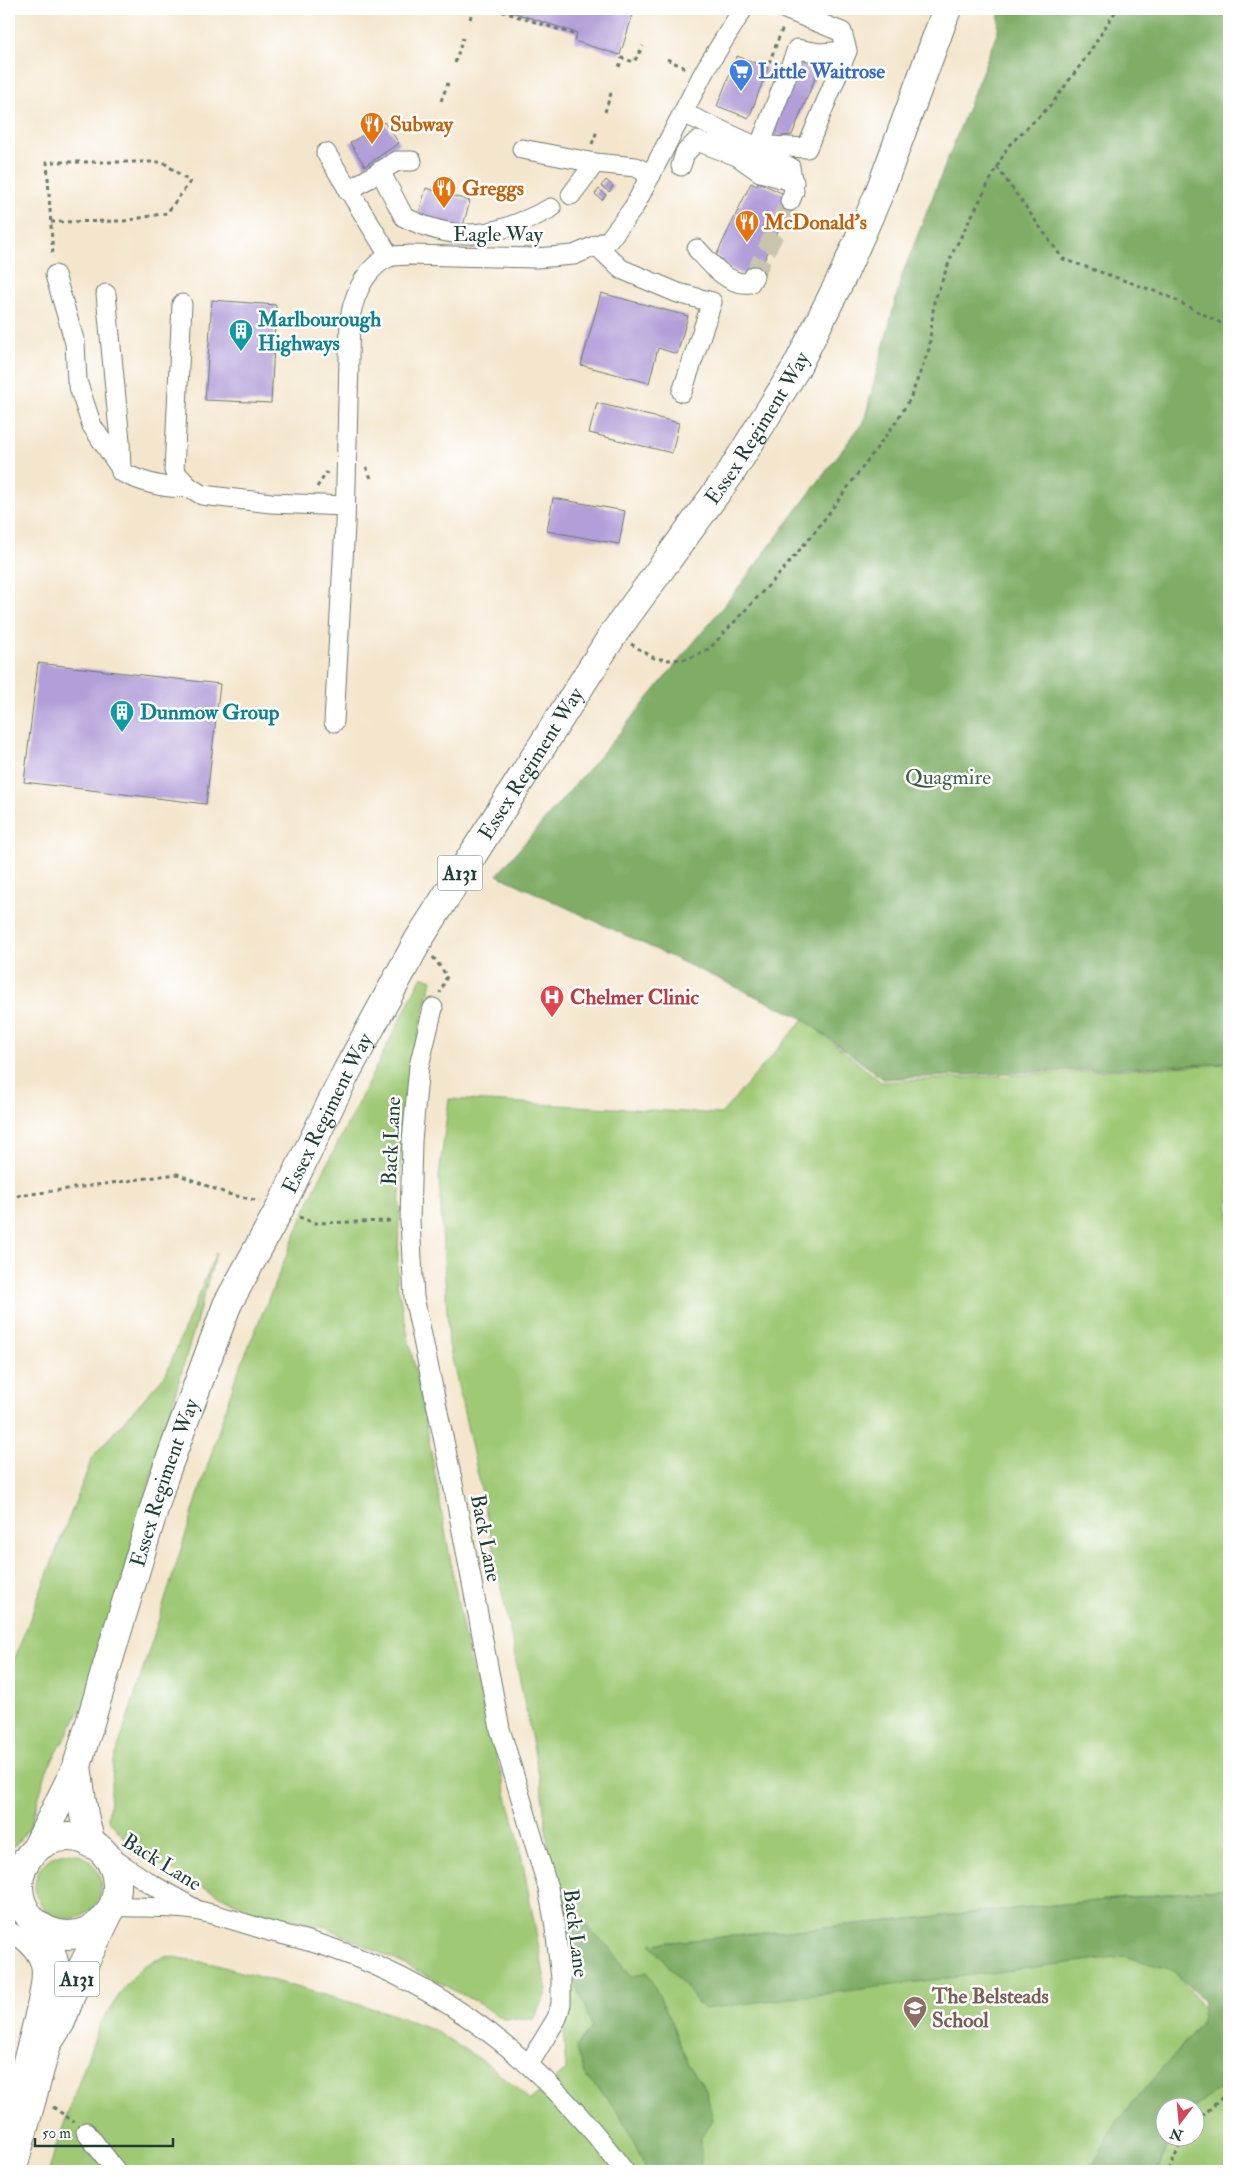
<svg xmlns="http://www.w3.org/2000/svg" width="1238" height="2180" font-family="'IM FELL Double Pica',serif">
  <style>
    .green { fill: #9fc975; stroke: #5f8354 }
    .forest { fill: #7fad66; stroke: #4f754d }
    .building { fill: #b29ed8 }
    .lines { fill: none; stroke-linecap: round; stroke-linejoin: round }
    .minor-tunnel { stroke: #c9c4ae; stroke-width: 19; stroke-dasharray: 19 9; stroke-linecap: butt }
    .minor-casing { stroke: #6a786a; stroke-width: 21 }
    .highway-casing { stroke: #6a786a; stroke-width: 30 }
    .path { stroke: #6a786a; stroke-width: 3; stroke-dasharray: 4 4; stroke-linecap: butt }
    .minor { stroke: #fff; stroke-width: 19 }
    .highway { stroke: #fff; stroke-width: 28 }
    .labels { text-anchor: middle; stroke-width: 5; stroke-linejoin: round; paint-order: stroke }
    .shield { fill: #fff; stroke: #627771; stroke-width: 1 }
    .shield-label { font-size: 20px; font-weight: bold; fill: #1f3d34 }
    .shop-label { font-size: 21px; font-weight: bold; fill: #366cbe; stroke: #fff; text-anchor: start }
    .food-label { font-size: 21px; font-weight: bold; fill: #c56008; stroke: #fff; text-anchor: start }
    .street-label { font-size: 21px; fill: #1f3d34; stroke: #fff }
    .culture-label { font-size: 21px; font-weight: bold; fill: #0d838f; stroke: #fff; text-anchor: start }
    .park-label { font-size: 21px; fill: #3f6044; stroke: #fff }
    .health-label { font-size: 21px; font-weight: bold; fill: #be3a42; stroke: #fff; text-anchor: start }
    .education-label { font-size: 21px; font-weight: bold; fill: #785e54; stroke: #fff; text-anchor: start }
  </style>
  <rect width="100%" height="100%" fill="#fff"/>
  <filter id="ink" filterUnits="userSpaceOnUse"><feTurbulence type="fractalNoise" baseFrequency=".02" numOctaves="2"/><feDisplacementMap in="SourceGraphic" scale="10" xChannelSelector="R" yChannelSelector="G"/><feConvolveMatrix kernelMatrix="1 2 1 2 8 2 1 2 1" color-interpolation-filters="sRGB"/></filter>
  <filter id="wash" filterUnits="userSpaceOnUse"><feTurbulence type="fractalNoise" baseFrequency=".0096" numOctaves="4" result="noise"/><feDisplacementMap in="SourceGraphic" scale="20" xChannelSelector="R" yChannelSelector="G"/><feGaussianBlur stdDeviation="1.12" result="paint"/><feColorMatrix in="noise" values="0 0 0 0 0 0 0 0 0 0 0 0 0 0 0 0 0 1.4 0 .05"/><feComposite in="paint" operator="in"/></filter>
  <g filter="url(#wash)">
    <rect width="100%" height="100%" fill="#f4e6cd"/>
    <g class="green">
      <path d="M422,976L432,980L413,1057L401,1162L397,1283L423,1408L464,1636L518,1837L547,1991L534,2019H503L476,2002L412,1968L326,1927L251,1911L137,1853L108,1819L114,1761L235,1379L313,1192Z"/>
      <path d="M804,1019L881,1082L1229,1064V1888L652,1944L1123,1952L1175,1971L1207,2013L1091,2171H49L55,2149L99,2026L123,1989L143,1966L166,1956L213,1964L389,2013L432,2029L491,2066L530,2100L566,2070L561,2004L569,1964L554,1897L541,1785L483,1498L449,1345L439,1176L449,1099L721,1114Z"/>
      <path d="M216,1253L88,1697L47,1770L30,1827L14,1846L9,1847V1673L93,1456L166,1374Z"/>
      <circle cx="68" cy="1886" r="33"/>
      <path d="M1229,2082V2171H1158L1169,2138H1196L1195,2107Z"/>
    </g>
    <g class="forest">
      <path d="M999,9H1229V1063L883,1079L804,1019L497,875L617,736L735,592L864,421L902,275L998,31Z"/>
      <path d="M560,1881L590,1931L608,1946L631,1977L647,1972L670,2018L688,2064L706,2090L713,2120L701,2137V2171H647L627,2127L607,2097L584,2075L576,2047L592,2027L569,1964L554,1897Z"/>
      <path d="M1229,1888V2082L1195,2107L1166,2108V2138H1169L1158,2171H1090L1117,2121L1200,2025L1204,2002L1175,1971L1124,1956L703,2009L651,1944Z"/>
    </g>
    <g id="blocks">
      <g class="building">
        <path d="M503,9H629L627,12L633,14L620,55L574,41L577,33Z"/>
        <path d="M796,55L824,56L792,135L765,138Z"/>
        <path d="M737,56L768,68L749,118L717,106Z"/>
        <path d="M384,122L399,143L365,166L350,143Z"/>
        <path d="M606,180L613,186L609,192L601,186Z"/>
        <path d="M758,182L788,196L792,202L756,277H749L719,263L721,259L716,256L751,183L757,186Z"/>
        <path d="M426,188L470,201L462,229L418,216Z"/>
        <path d="M599,189L606,195L602,200L595,194Z"/>
        <path d="M601,293L688,316L677,354L658,348L649,383L581,365Z"/>
        <path d="M212,300L276,305L271,403L205,400Z"/>
        <path d="M597,403L679,423L672,453L589,433Z"/>
        <path d="M553,498L625,511L619,544L547,531Z"/>
        <path d="M38,663L220,684L206,804L24,782Z"/>
      </g>
    </g>
  </g>
  <g filter="url(#ink)">
    <use href="#blocks" fill-opacity="0" stroke="#6a786a" stroke-width="1"/>
    <g class="lines">
      <path class="minor-tunnel" d="M754,276L790,201"/>
      <defs>
        <g id="minor">
          <path d="M683,113L753,145L807,148L847,51L842,32L785,9"/>
          <path d="M760,145L797,49L820,53L847,51"/>
          <path d="M522,149L595,163L636,167L651,175"/>
          <path d="M326,153L390,257"/>
          <path d="M743,155H756L790,167L794,191L790,201"/>
          <path d="M681,166L685,153L697,141L737,156L760,172L794,182"/>
          <path d="M380,171L404,217C461,245 497,236 551,208"/>
          <path d="M348,191L397,161H412"/>
          <path d="M571,195L595,163"/>
          <path d="M596,245L621,269L678,293L712,302L682,392"/>
          <path d="M697,249C710,263 728,286 750,283L754,276"/>
          <path d="M55,275L75,343L77,381L92,426L121,469"/>
          <path d="M106,294L120,441L121,472C142,482 165,490 189,487"/>
          <path d="M182,304L174,471L189,487L202,495L271,503L345,506"/>
          <path d="M334,722L345,525L350,317C355,293 365,268 389,257C395,255 403,256 409,255L536,258L574,255L609,240L634,207L705,70L743,9"/>
          <path d="M433,1008L419,1066L412,1141L410,1221L414,1297L454,1489L500,1729L548,1888L554,1920L561,1978V2004L557,2018L529,2064"/>
          <path d="M103,1852L151,1884L195,1909"/>
          <path d="M9,1875L21,1873"/>
          <path d="M112,1906C141,1908 172,1906 199,1911C223,1916 246,1924 269,1931C289,1936 311,1941 331,1948C453,1990 548,2068 624,2171"/>
          <path d="M9,1909L28,1914"/>
          <path d="M9,1931C22,1938 35,1948 40,1963C48,1984 16,2081 9,2108"/>
          <path d="M86,2132L116,2171"/>
        </g>
        <g id="highway">
          <path d="M77,1766L84,1815L91,1844"/>
          <circle cx="68" cy="1886" r="49"/>
          <path id="s1" d="M36,1849L77,1766L163,1479L227,1305L279,1210L347,1071L419,939L614,633L730,474L796,368L844,273L878,196L947,9"/>
          <path d="M34,1922C59,1959 60,1973 48,2016"/>
          <path d="M12,2171L47,2044L61,2022L78,1976L107,1917"/>
        </g>
      </defs>
      <use href="#minor" class="minor-casing"/>
      <use href="#highway" class="highway-casing"/>
      <g class="path">
        <path d="M494,9L573,34"/>
        <path d="M470,19L473,9"/>
        <path d="M667,59L687,69"/>
        <path d="M455,63L463,38"/>
        <path d="M769,63L783,27"/>
        <path d="M619,67L622,58L634,62L643,46"/>
        <path d="M441,101L448,83"/>
        <path d="M605,112L612,90"/>
        <path d="M592,144L597,131"/>
        <path d="M997,167L1063,259L1163,294L1229,327"/>
        <path d="M51,222L124,221L167,213L190,182L163,162H47L53,257"/>
        <path d="M366,467L371,478"/>
        <path d="M317,487L327,472"/>
        <path d="M631,644L654,658L668,660L688,659L710,648L783,570L817,529L896,422L910,399L929,349L934,302L953,252L1008,146L1051,105L1087,56L1117,9"/>
        <path d="M433,957L447,976L440,993"/>
        <path d="M9,1197L177,1174L228,1194L259,1201"/>
        <path d="M299,1217L314,1223L392,1221"/>
        <path d="M53,2107L74,2122"/>
        <path d="M1196,2122L1229,2091"/>
        <path d="M1169,2171L1183,2138"/>
      </g>
      <use href="#minor" class="minor"/>
      <use href="#highway" class="highway"/>
    </g>
  </g>
  <defs>
    <symbol id="supermarket-pin" viewBox="-11 -11 22 30"><path d="M0 17L-7.5 6A9.5 9.5 0 1 1 7.5 6Z" fill="#3f7fe0" stroke="#fff"/><path d="M-6-5.5h2.5l.6 2H6L4.5 2H-2.5L-4.4-4H-6ZM-1.5 3.2a1.3 1.3 0 1 0 .1 0ZM3 3.2a1.3 1.3 0 1 0 .1 0Z" fill="#fff"/></symbol>
    <symbol id="restaurant-pin" viewBox="-11 -11 22 30"><path d="M0 17L-7.5 6A9.5 9.5 0 1 1 7.5 6Z" fill="#e8710a" stroke="#fff"/><path d="M-5-6h1v4h1v-4h1v4h1v-4h1v5L-1.5 .5V6h-2V.5L-5-1ZM5-6V6H3V1.5H1.5Q1.5-4 5-6Z" fill="#fff"/></symbol>
    <symbol id="building-pin" viewBox="-11 -11 22 30"><path d="M0 17L-7.5 6A9.5 9.5 0 1 1 7.5 6Z" fill="#0f9aa8" stroke="#fff"/><path d="M-4-6H4V6H1V3H-1V6H-4ZM-2.5-4.3h1.7v1.8h-1.7ZM.8-4.3h1.7v1.8H.8ZM-2.5-1h1.7V.8h-1.7ZM.8-1h1.7V.8H.8Z" fill="#fff"/></symbol>
    <symbol id="hospital-pin" viewBox="-11 -11 22 30"><path d="M0 17L-7.5 6A9.5 9.5 0 1 1 7.5 6Z" fill="#e0444e" stroke="#fff"/><path d="M-5-5h3v3.5h4V-5h3V5h-3V1.5h-4V5h-3Z" fill="#fff"/></symbol>
    <symbol id="school-pin" viewBox="-11 -11 22 30"><path d="M0 17L-7.5 6A9.5 9.5 0 1 1 7.5 6Z" fill="#8d6e63" stroke="#fff"/><path d="M0-5L7-2L0 1L-7-2ZM-4 1L0 2.5L4 1V4Q0 6-4 4Z" fill="#fff"/></symbol>
  </defs>
  <g fill-rule="evenodd">
    <use href="#supermarket-pin" x="727" y="57" width="28" height="38"/>
    <use href="#restaurant-pin" x="358" y="110" width="28" height="38"/>
    <use href="#restaurant-pin" x="430" y="174" width="28" height="38"/>
    <use href="#restaurant-pin" x="733" y="208" width="28" height="38"/>
    <use href="#building-pin" x="227" y="317" width="28" height="38"/>
    <use href="#building-pin" x="108" y="698" width="28" height="38"/>
    <use href="#hospital-pin" x="538" y="983" width="28" height="38"/>
    <use href="#school-pin" x="901" y="1994" width="28" height="38"/>
  </g>
  <g class="labels">
    <g class="shield">
      <rect x="437.5" y="855.5" width="45" height="35" rx="4"/>
      <rect x="54.5" y="1961.5" width="45" height="35" rx="4"/>
    </g>
    <g class="shield-label">
      <text x="460" y="880">A131</text>
      <text x="77" y="1986">A131</text>
    </g>
    <g class="shop-label">
      <text x="758" y="78">Little Waitrose</text>
    </g>
    <g class="food-label">
      <text x="390" y="131">Subway</text>
      <text x="462" y="195">Greggs</text>
      <text x="764" y="229">McDonald's</text>
    </g>
    <g class="street-label">
      <text x="498" y="241">Eagle Way</text>
      <text dy="7" stroke="none"><textPath href="#s1" startOffset="1604">Essex Regiment Way</textPath></text>
      <text dy="7" stroke="none"><textPath href="#s1" startOffset="1199">Essex Regiment Way</textPath></text>
      <text dy="7" stroke="none"><textPath href="#s1" startOffset="794">Essex Regiment Way</textPath></text>
      <text transform="translate(391 1141) rotate(-87)" y="7">Back Lane</text>
      <text dy="7" stroke="none"><textPath href="#s1" startOffset="389">Essex Regiment Way</textPath></text>
      <text transform="translate(486 1538) rotate(79)" y="7">Back Lane</text>
      <text transform="translate(162 1862) rotate(32)" y="7">Back Lane</text>
      <text transform="translate(576 1933) rotate(83)" y="7">Back Lane</text>
    </g>
    <g class="culture-label">
      <text x="258" y="326">Marlbourough<tspan x="258" dy="24">Highways</tspan></text>
      <text x="140" y="719">Dunmow Group</text>
    </g>
    <g class="park-label">
      <text x="948" y="784">Quagmire</text>
    </g>
    <g class="health-label">
      <text x="570" y="1004">Chelmer Clinic</text>
    </g>
    <g class="education-label">
      <text x="932" y="2003">The Belsteads<tspan x="932" dy="24">School</tspan></text>
    </g>
  </g>
  <rect width="1238" height="2180" fill="none" stroke="#fff" stroke-width="30"/>
  <g transform="translate(1180 2122) rotate(196)"><circle r="24" fill="#ffffff" stroke="#a5b1ae"/>
  <path d="M0-4L9 19L0 12L-9 19Z" fill="#d1495b"/>
  <text y="-8" font-size="14" font-weight="bold" text-anchor="middle" fill="#1f3d34">N</text>
  </g>
  <path d="M35 2138v8h138v-8" fill="none" stroke="#1f3d34" stroke-width="2.5"/>
  <text x="42" y="2138" font-size="15" fill="#1f3d34" stroke="#ffffff" stroke-width="4" paint-order="stroke">50 m</text>
</svg>
